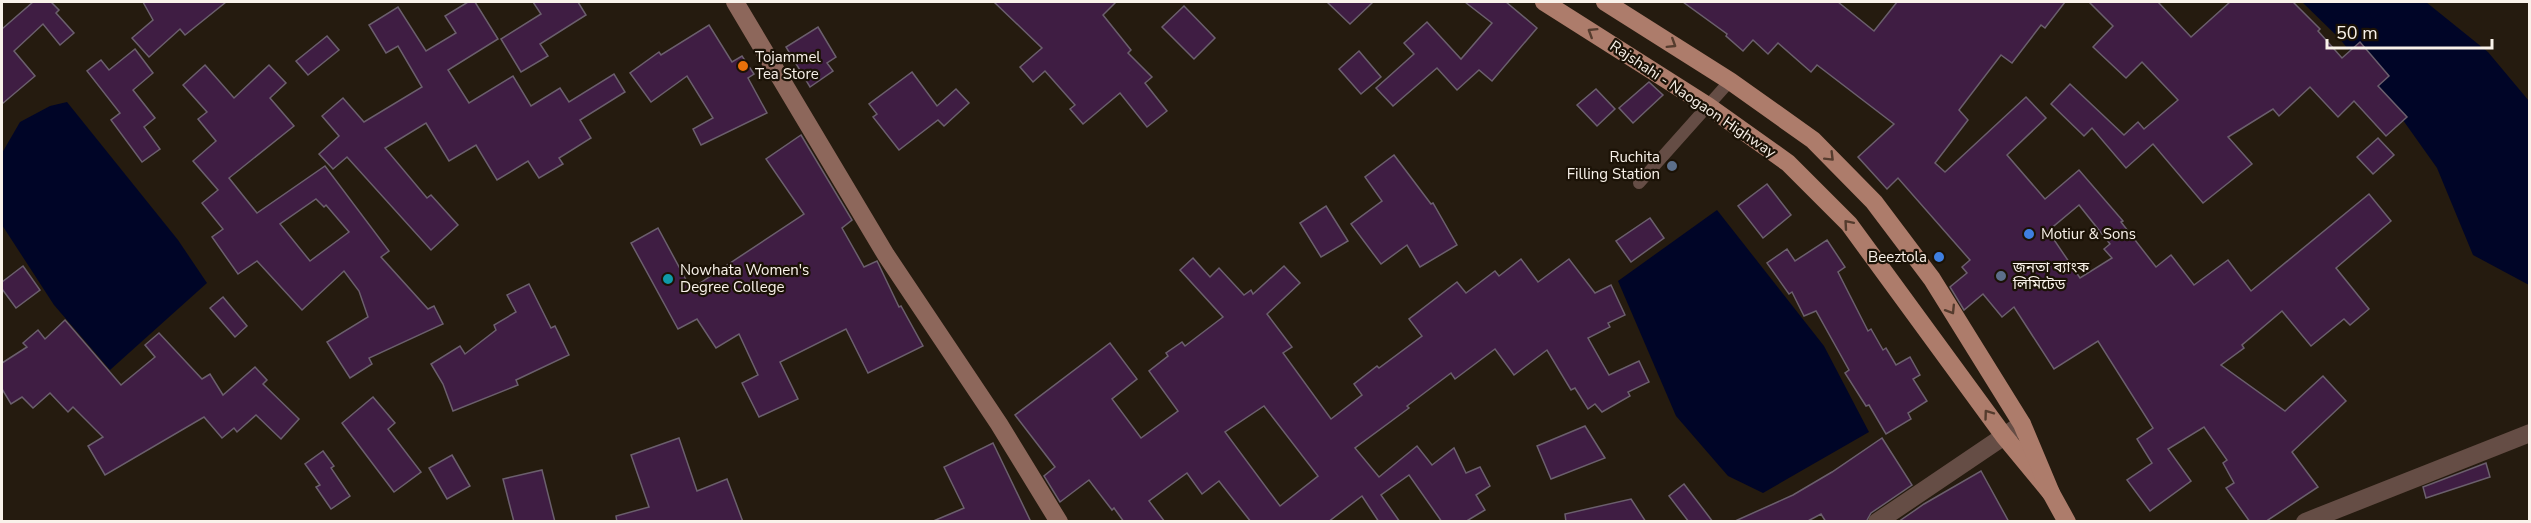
<svg xmlns="http://www.w3.org/2000/svg" width="2531" height="523" font-family="'Nunito Sans','Noto Sans Bengali',sans-serif">
  <style>
    .water { fill: #000527 }
    .building { fill: #3f1d43; stroke: #6b5f6d; stroke-width: 1.5; fill-rule: evenodd }
    .lines { fill: none; stroke-linecap: round; stroke-linejoin: round }
    .lane { stroke: #654d45; stroke-width: 12 }
    .street { stroke: #654d45; stroke-width: 18 }
    .secondary { stroke: #8d675b; stroke-width: 18 }
    .primary { stroke: #ad7c6b; stroke-width: 18 }
    .oneway { stroke: #553c2e }
    .food-dot { fill: #e8710a; stroke: #1b1206; stroke-width: 2 }
    .service-dot { fill: #5c6f8a; stroke: #1b1206; stroke-width: 2 }
    .shop-dot { fill: #3f7fe0; stroke: #1b1206; stroke-width: 2 }
    .culture-dot { fill: #0f9aa8; stroke: #1b1206; stroke-width: 2 }
    .labels { text-anchor: middle; stroke-width: 4.5; stroke-linejoin: round; paint-order: stroke }
    .poi-label { font-size: 15px; fill: #f9f2ea; stroke: #1b1206; text-anchor: start }
    .street-label { font-size: 15px; fill: #f9f2ea; stroke: #1b1206 }
  </style>
  <rect width="100%" height="100%" fill="#251b0f"/>
  <g class="water">
    <path d="M2302,2H2426L2488,52L2529,101V285L2473,255L2437,168L2383,92L2339,38Z"/>
    <path d="M67,102L178,240L207,283L110,370L54,305L2,225V153L20,122L50,106Z"/>
    <path d="M1717,210L1824,346L1869,432L1763,493L1728,476L1676,416L1618,281Z"/>
  </g>
  <g class="building">
    <path d="M33,2H51L59,10L56,13L74,33L60,45L43,24L14,51L35,76L2,104V29Z"/>
    <path d="M143,2H226L185,35L180,29L149,57L132,38L153,20Z"/>
    <path d="M468,2H475L498,39L448,70L469,103L513,76L531,106L560,88L569,102L614,74L625,92L580,120L591,138L559,158L563,164L539,178L528,161L497,180L476,145L449,161L426,123L385,148L427,198L431,195L458,225L431,250L347,157L333,169L319,154L339,136L322,116L343,98L364,122L422,87L398,46L386,53L369,25L398,7L426,51L456,33L445,16Z"/>
    <path d="M533,2H578L586,15L540,44L548,56L521,72L501,39L541,14Z"/>
    <path d="M994,2H1116L1103,15L1131,50L1128,53L1152,77L1145,83L1167,111L1147,127L1120,93L1083,124L1070,109L1075,105L1045,71L1033,82L1020,67L1042,48Z"/>
    <path d="M1327,2H1373L1350,24Z"/>
    <path d="M1465,2H1506L1537,28L1492,81L1479,70L1457,90L1437,68L1393,106L1376,88L1414,54L1404,43L1427,22L1461,59L1492,23Z"/>
    <path d="M1683,2H1838L1874,31L1897,2H2065L2045,28L2041,25L2012,63L2001,55L1959,110L1968,120L1935,163L1945,172L2026,97L2046,118L2007,155L2045,199L2079,170L2123,221L2121,222L2156,267L2171,255L2194,285L2228,260L2251,291L2369,194L2391,221L2336,268L2369,309L2350,325L2344,319L2311,346L2282,311L2242,345L2244,348L2221,365L2285,411L2323,376L2346,401L2292,452L2318,487L2265,522H2250L2226,488L2234,483L2223,463L2227,460L2204,427L2168,449L2191,481L2150,511L2127,480L2152,463L2137,439L2153,428L2098,341L2054,369L2014,307L2002,317L1983,294L1964,310L1950,287L1967,273L1962,267L1970,260L1898,178L1887,189L1858,157L1894,124L1817,65L1811,72L1778,43L1768,54L1753,40L1743,51L1726,36L1727,34ZM2079,205L2110,244L2104,249L2112,258L2080,278L2048,231Z"/>
    <path d="M2089,2H2158L2191,37L2230,2H2293L2320,29L2318,31L2342,58L2360,42L2389,76L2378,86L2407,117L2386,136L2354,101L2338,117L2310,87L2279,116L2273,109L2228,137L2252,164L2203,203L2153,144L2126,168L2092,128L2084,136L2051,104L2070,84L2124,135L2138,122L2144,129L2178,100L2142,62L2126,78L2093,47L2113,26Z"/>
    <path d="M1184,6L1215,38L1194,59L1162,27Z"/>
    <path d="M709,25L732,62L742,56L754,74L748,78L767,113L701,145L693,129L713,118L687,76L651,102L630,73L659,52L661,55Z"/>
    <path d="M818,27L836,57L827,63L833,71L810,87L786,47Z"/>
    <path d="M327,36L339,50L308,75L296,61Z"/>
    <path d="M135,49L153,73L133,90L155,118L144,127L160,149L142,162L111,120L120,113L87,71L101,60L109,70Z"/>
    <path d="M1359,51L1381,77L1361,94L1339,69Z"/>
    <path d="M205,65L234,98L269,65L286,83L270,98L294,126L229,178L257,213L325,166L389,251L381,257L428,309L434,306L443,324L369,358L372,364L350,378L327,342L368,317L359,291L344,271L302,310L257,261L238,274L212,237L223,229L202,203L218,190L193,161L216,141L198,119L207,112L183,85ZM316,199L324,207L326,205L349,232L310,261L280,224Z"/>
    <path d="M912,72L937,106L956,89L969,103L944,126L938,120L899,150L873,117L877,114L869,104Z"/>
    <path d="M1649,82L1663,95L1633,123L1619,108Z"/>
    <path d="M1596,89L1615,109L1597,126L1577,105Z"/>
    <path d="M801,135L852,220L842,228L864,267L877,261L899,307L901,306L923,346L868,373L846,329L780,362L798,399L759,417L742,383L758,375L739,334L716,348L697,319L678,329L631,243L658,228L691,289L804,214L766,159Z"/>
    <path d="M2378,138L2394,155L2373,174L2357,157Z"/>
    <path d="M1394,155L1431,204L1433,203L1457,245L1420,267L1407,245L1381,264L1351,224L1382,201L1365,177Z"/>
    <path d="M1767,184L1791,215L1763,238L1738,206Z"/>
    <path d="M1326,206L1348,241L1321,257L1300,223Z"/>
    <path d="M1650,218L1664,238L1631,262L1616,241Z"/>
    <path d="M1827,240L1845,267L1838,272L1868,331L1871,329L1883,350L1886,348L1896,365L1910,357L1920,375L1913,379L1927,401L1908,413L1911,419L1886,434L1869,405L1866,406L1845,373L1849,370L1816,311L1804,316L1792,292L1789,294L1767,263L1787,249L1795,261Z"/>
    <path d="M1193,258L1210,277L1219,268L1244,295L1251,290L1253,294L1284,266L1300,283L1267,314L1292,347L1283,353L1331,419L1362,395L1354,384L1377,366L1379,368L1422,336L1409,319L1457,282L1466,293L1495,271L1499,276L1521,259L1538,282L1569,259L1595,293L1611,285L1625,315L1608,323L1610,327L1588,338L1609,375L1639,361L1649,382L1628,392L1630,396L1602,412L1595,404L1588,409L1575,388L1571,390L1547,350L1514,375L1495,349L1455,379L1451,373L1407,406L1409,408L1355,448L1379,477L1417,446L1432,465L1454,448L1466,473L1480,467L1490,486L1476,495L1485,510L1465,522H1442L1409,475L1381,495L1400,522H1379L1362,496L1328,522H1251L1219,481L1202,494L1187,473L1149,501L1165,522H1124L1114,508L1112,510L1089,480L1060,502L1044,476L1055,467L1015,415L1110,343L1137,379L1112,399L1141,438L1178,411L1149,371L1168,356L1166,353L1182,342L1185,346L1223,317L1180,270ZM1264,406L1318,476L1280,506L1225,432Z"/>
    <path d="M23,266L40,290L16,308L2,289V282Z"/>
    <path d="M529,284L551,328L555,326L569,355L516,380L518,385L453,411L443,384L431,364L460,346L465,354L496,330L494,325L516,312L507,295Z"/>
    <path d="M223,297L247,326L235,337L210,308Z"/>
    <path d="M65,320L121,385L155,357L145,345L159,333L202,379L210,374L223,395L255,367L267,380L263,384L299,419L281,439L256,415L237,432L234,428L222,438L204,417L105,475L88,446L103,437L73,407L68,412L50,393L33,408L22,397L11,404L2,389V363L27,347L23,343L38,330L45,339Z"/>
    <path d="M373,397L395,423L388,429L421,472L394,492L342,423Z"/>
    <path d="M1585,426L1605,458L1551,479L1537,446Z"/>
    <path d="M679,438L697,491L727,479L743,522H617L616,516L649,507L631,455Z"/>
    <path d="M1882,438L1912,485L1871,513L1866,522H1826L1821,514L1806,522H1733L1793,495L1832,472Z"/>
    <path d="M993,443L1031,522H931L964,508L944,467Z"/>
    <path d="M323,451L334,466L331,468L350,496L331,509L316,487L320,485L305,464Z"/>
    <path d="M452,455L470,486L447,499L429,468Z"/>
    <path d="M2486,463L2490,477L2426,498L2423,487Z"/>
    <path d="M542,470L555,522H514L503,479Z"/>
    <path d="M1981,471L2009,522H1898L1924,504Z"/>
    <path d="M1684,484L1713,522H1689L1669,496Z"/>
    <path d="M1631,499L1646,522H1566L1565,514Z"/>
  </g>
  <g class="lines">
    <path class="lane" d="M1639,183L1730,81"/>
    <g class="street">
      <path d="M1877,522L2022,424"/>
      <path d="M2305,522L2530,433"/>
    </g>
    <path class="secondary" d="M735,2L886,255L999,424L1059,522"/>
    <g class="primary">
      <path d="M1544,2L1708,106L1788,163L1849,224L2004,436L2051,493"/>
      <path d="M1605,2L1730,81L1813,140L1874,202L1932,279L2022,424L2051,493L2067,522"/>
    </g>
  </g>
  <defs><path id="oneway-chevron" d="M-2-3.5L2.5 0L-2 3.5" fill="none" stroke-width="1.6" stroke-linecap="round" stroke-linejoin="round" transform="scale(1.5)"/></defs>
  <g class="oneway">
    <use href="#oneway-chevron" transform="translate(1592 32) rotate(-148)"/>
    <use href="#oneway-chevron" transform="translate(1672 44) rotate(32)"/>
    <use href="#oneway-chevron" transform="translate(1830 157) rotate(45)"/>
    <use href="#oneway-chevron" transform="translate(1848 224) rotate(-131)"/>
    <use href="#oneway-chevron" transform="translate(1951 310) rotate(58)"/>
    <use href="#oneway-chevron" transform="translate(1988 414) rotate(-126)"/>
  </g>
  <circle class="food-dot" cx="743" cy="66" r="6"/>
  <g class="service-dot">
    <circle cx="1672" cy="166" r="6"/>
    <circle cx="2001" cy="276" r="6"/>
  </g>
  <g class="shop-dot">
    <circle cx="2029" cy="234" r="6"/>
    <circle cx="1939" cy="257" r="6"/>
  </g>
  <circle class="culture-dot" cx="668" cy="279" r="6"/>
  <g class="labels">
    <g class="poi-label">
      <text x="755" y="62">Tojammel<tspan x="755" dy="17">Tea Store</tspan></text>
      <text x="1660" y="162" text-anchor="end">Ruchita<tspan x="1660" dy="17">Filling Station</tspan></text>
      <text x="2041" y="239">Motiur &amp; Sons</text>
      <text x="1927" y="262" text-anchor="end">Beeztola</text>
      <text x="2013" y="272">জনতা ব্যাংক<tspan x="2013" dy="17">লিমিটেড</tspan></text>
      <text x="680" y="275">Nowhata Women's<tspan x="680" dy="17">Degree College</tspan></text>
    </g>
    <g class="street-label">
      <text transform="translate(1693 99) rotate(34)" y="5">Rajshahi - Naogaon Highway</text>
    </g>
  </g>
  <rect width="2531" height="523" fill="none" stroke="#f9f2ea" stroke-width="6"/>
  <path d="M2327 39v9h165v-9" fill="none" stroke="#f9f2ea" stroke-width="3"/>
  <text x="2336" y="39" font-size="18" fill="#f9f2ea" stroke="#1b1206" stroke-width="4.5" paint-order="stroke">50 m</text>
</svg>
